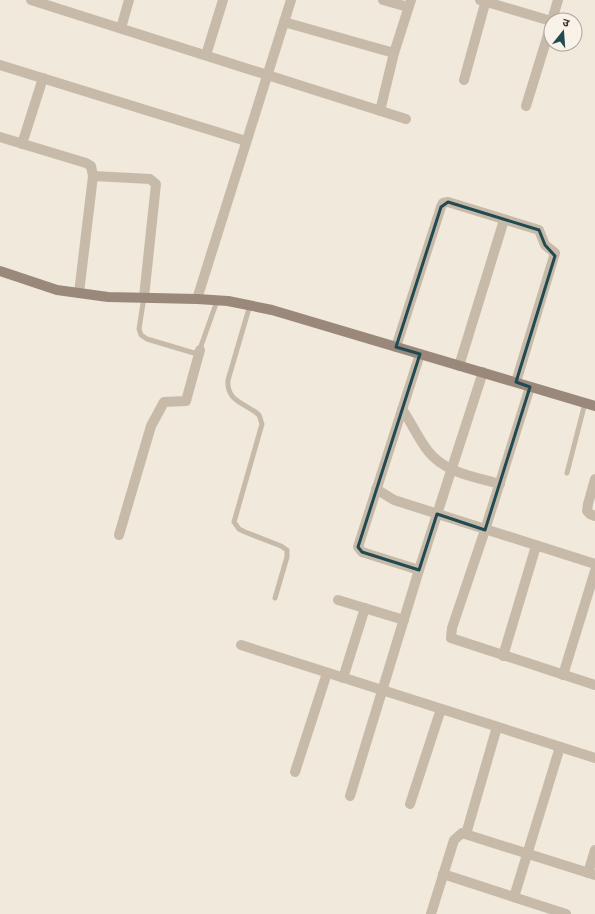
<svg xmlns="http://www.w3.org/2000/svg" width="595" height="914" font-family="Lato,'Noto Sans Devanagari',sans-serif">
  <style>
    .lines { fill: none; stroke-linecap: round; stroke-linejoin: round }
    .lane { stroke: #c7baa9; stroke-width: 5 }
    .street { stroke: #c7baa9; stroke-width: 10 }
    .secondary { stroke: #9a897b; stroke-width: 10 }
    .marked { fill: none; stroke: #214b53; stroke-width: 3; stroke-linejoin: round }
  </style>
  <rect width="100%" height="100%" fill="#f0e9dc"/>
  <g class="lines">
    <g class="lane">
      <path d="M144,297L139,329L141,335L147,339L194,353L198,352L201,346L217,301"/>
      <path d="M250,305L228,380C226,402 246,403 259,415L262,424L234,522L239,529L245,532L281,546L287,550V557L275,598"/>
      <path d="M567,473L585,403"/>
    </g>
    <g class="street">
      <path d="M31,0L406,119"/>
      <path d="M383,0L408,7"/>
      <path d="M480,0L551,21"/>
      <path d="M552,20L558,0"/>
      <path d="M284,22L394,53"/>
      <path d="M121,28L129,0"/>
      <path d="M206,55L223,0"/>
      <path d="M0,65L246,141"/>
      <path d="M464,80L486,0"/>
      <path d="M526,106L551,25"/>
      <path d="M380,111L394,53L411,0"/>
      <path d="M0,137L86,163L91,166L93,176L79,293"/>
      <path d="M22,144L43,78"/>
      <path d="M93,176L150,179L156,184L144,297"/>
      <path d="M197,299L291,0"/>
      <path d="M396,347L441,207L443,203L448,202L539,230L545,245L555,253L516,382"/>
      <path d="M459,366L504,220"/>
      <path d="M530,387L485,530L452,628L451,638L595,685"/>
      <path d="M402,409C411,422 418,438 428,451C445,473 475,477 500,484"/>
      <path d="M595,479L588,504L587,511L590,514L595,516"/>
      <path d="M376,489L394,500L595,564"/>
      <path d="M119,535L151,426L164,402L186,401L200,350"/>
      <path d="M419,570L362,552L358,547L420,354"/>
      <path d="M338,600L404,620"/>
      <path d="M241,645L595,758"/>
      <path d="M503,656L536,546"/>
      <path d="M563,675L595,571"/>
      <path d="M343,678L365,608"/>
      <path d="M295,772L327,673"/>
      <path d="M350,796L419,570L483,372"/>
      <path d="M410,804L441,709"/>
      <path d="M466,834L497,727"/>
      <path d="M588,873L595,850"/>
      <path d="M443,874L566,914"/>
      <path d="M514,897L560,747"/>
      <path d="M431,914L454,840L462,833L595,875"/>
    </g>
    <path class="secondary" d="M0,271L57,290L108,297L197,299L228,301L272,310L595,406"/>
  </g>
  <path class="marked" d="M448,202L539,230L545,245L555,256L516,382L530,387L485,530L437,514L419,570L362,552L358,547L420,354L396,347L441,207Z"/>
  <g transform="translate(563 32) rotate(17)"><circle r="19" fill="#f8f2e8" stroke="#aaa39b"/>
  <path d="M0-3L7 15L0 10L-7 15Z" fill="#214b53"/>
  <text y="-6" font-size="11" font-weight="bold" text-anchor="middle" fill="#352d28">उ</text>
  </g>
</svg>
